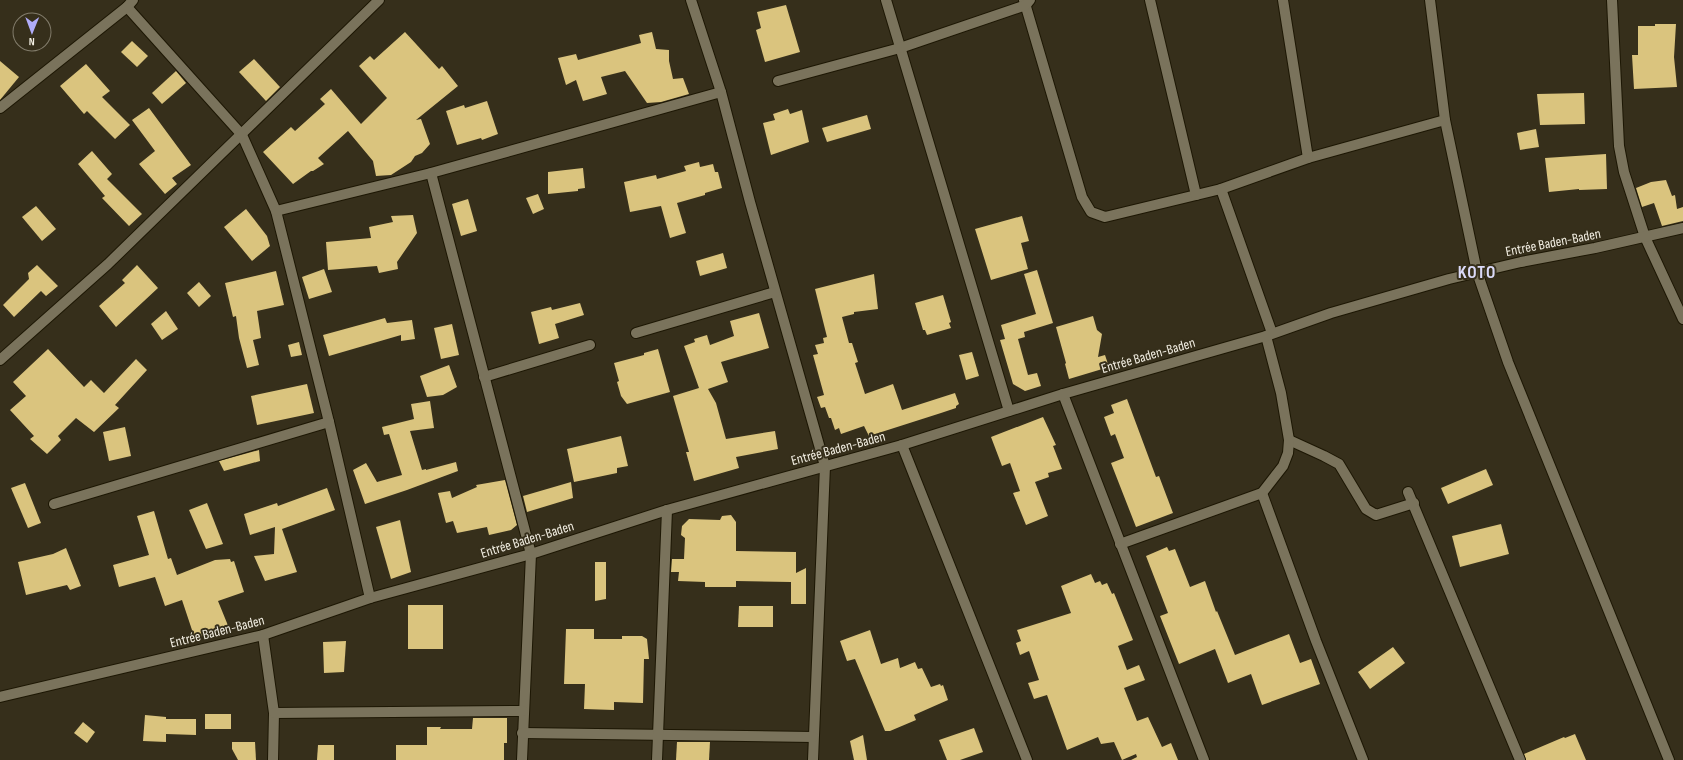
<svg xmlns="http://www.w3.org/2000/svg" width="1683" height="760" font-family="'Sofia Sans Condensed',sans-serif">
  <style>
    .building { fill: #dac47e }
    .lines { fill: none; stroke-linecap: round; stroke-linejoin: round }
    .minor-casing { stroke: #1d1704; stroke-width: 12 }
    .minor { stroke: #7a735c; stroke-width: 10 }
    .labels { text-anchor: middle; stroke-width: 4; stroke-linejoin: round; paint-order: stroke }
    .street-label { font-size: 14px; fill: #f3efe3; stroke: #362f1b }
    .district-label { font-size: 18px; font-weight: bold; letter-spacing: 1px; fill: #dbdaf8; stroke: #362f1b }
  </style>
  <rect width="100%" height="100%" fill="#362f1b"/>
  <g class="building">
    <path d="M786,5L800,52L765,62L756,30L761,28L757,12Z"/>
    <path d="M1655,24H1676L1674,57L1677,87L1634,89L1632,55H1638V26H1655Z"/>
    <path d="M405,32L439,69L442,66L458,86L416,120L421,119L430,144L422,153L415,156L411,162L391,175L376,176L373,161L348,131L318,158L324,164L313,171H311L293,184L263,152L291,127L295,131L325,104L320,99L331,89L361,124L387,98L359,66L370,56L374,60Z"/>
    <path d="M652,32L656,49L669,50V61L673,79L683,78L689,94L661,102L647,103L625,71L601,77L607,94L583,101L576,80L566,85L558,58L576,54L578,60L641,43L639,35Z"/>
    <path d="M132,41L148,56L137,67L121,52Z"/>
    <path d="M254,59L280,87L266,101L239,72Z"/>
    <path d="M0,61L19,77L0,100Z"/>
    <path d="M86,64L110,91L102,97L130,125L115,139L87,111L84,114L60,86Z"/>
    <path d="M176,71L186,83L162,104L152,93Z"/>
    <path d="M1584,93L1585,124L1540,125L1537,94Z"/>
    <path d="M487,101L498,134L482,140L481,138L457,145L446,111L464,105L465,108Z"/>
    <path d="M149,108L191,165L172,178L177,184L165,194L139,164L155,151L132,120Z"/>
    <path d="M788,109L790,114L802,110L809,142L771,155L763,123L775,120L773,114Z"/>
    <path d="M867,115L871,129L827,142L822,128Z"/>
    <path d="M1536,129L1539,147L1520,150L1517,133Z"/>
    <path d="M92,151L112,174L107,179L142,214L129,226L102,198L105,196L78,164Z"/>
    <path d="M1606,154L1607,189L1579,190V189L1549,192L1545,158Z"/>
    <path d="M699,162L700,167L713,164L715,172H718L722,188L705,193V195L677,203L686,233L670,238L661,206L630,212L624,182L656,175L657,179L686,171L684,166Z"/>
    <path d="M583,168L585,188L578,189V191L548,194V172Z"/>
    <path d="M1666,180L1672,196L1675,195L1677,209L1683,207V221L1662,226L1654,203L1642,207L1636,188L1651,182Z"/>
    <path d="M538,194L544,209L533,214L526,198Z"/>
    <path d="M468,199L477,231L461,236L452,204Z"/>
    <path d="M36,206L56,229L42,241L22,217Z"/>
    <path d="M246,209L267,236L270,246L252,261L224,227Z"/>
    <path d="M413,215L417,233L397,262L398,269L379,273L377,266L328,270L326,242L371,238L369,227L393,222L391,216Z"/>
    <path d="M1022,216L1029,241L1021,243L1028,269L991,280L975,229Z"/>
    <path d="M723,253L727,268L700,276L696,261Z"/>
    <path d="M37,265L58,286L46,296L41,291L14,317L3,305L29,279L28,273Z"/>
    <path d="M137,265L158,288L116,327L99,306L125,283L122,280Z"/>
    <path d="M324,269L332,292L309,299L302,277Z"/>
    <path d="M1037,270L1053,323L1024,332L1025,337L1018,339L1028,375L1037,373L1041,386L1025,391L1013,384L1000,340L1005,339L1001,325L1036,314L1024,274Z"/>
    <path d="M276,271L284,305L257,311L261,338L253,340L259,365L247,368L239,338L236,316L233,317L225,283Z"/>
    <path d="M874,274L878,309L854,312V314L842,317L849,343H852L858,362L855,363L865,394L893,384L902,410L955,393L959,404L956,406V408L941,413L869,436L864,426L841,434L839,428L835,430L831,418H829L825,407L821,408L817,397L824,395L813,355L818,354L815,345L824,343L823,338L827,337L815,289Z"/>
    <path d="M199,282L211,296L199,307L187,293Z"/>
    <path d="M943,295L951,322L949,323L951,328L927,335L925,330H923L915,303Z"/>
    <path d="M580,303L584,315L555,324L559,338L539,344L531,312L551,307L552,310Z"/>
    <path d="M166,311L178,329L162,340L151,324Z"/>
    <path d="M759,313L769,348L721,362L728,382L708,389L716,403L726,439L775,431L778,449L736,457L739,468L694,481L686,452H689L673,396L699,388L684,346L695,342L694,339L707,335L710,345L734,336L730,321Z"/>
    <path d="M1093,316L1097,330L1102,334L1098,357L1105,355L1109,367L1069,379L1065,364L1066,363L1056,327Z"/>
    <path d="M385,318L387,323L412,320L415,339L401,341V335L329,356L323,335Z"/>
    <path d="M452,324L459,355L441,359L434,328Z"/>
    <path d="M299,342L302,355L291,357L288,345Z"/>
    <path d="M48,349L84,387L91,380L104,393L136,359L147,370L115,405L119,408L94,432L76,418L58,436L61,440L47,454L30,439L34,436L10,410L26,396L13,382Z"/>
    <path d="M658,349L670,392L627,404L621,396L617,382L619,381L614,363L644,355V353Z"/>
    <path d="M972,352L979,376L966,380L959,355Z"/>
    <path d="M449,365L457,387L443,395L427,397L420,376Z"/>
    <path d="M307,384L314,413L257,425L251,396Z"/>
    <path d="M1127,399L1156,477L1159,476L1173,513L1136,527L1111,463L1124,458L1115,434L1111,436L1104,417L1114,413L1111,405Z"/>
    <path d="M430,401L434,428L410,431L422,470L426,469V470L456,462L458,471L407,490L365,504L353,470L366,463L377,482L402,475L389,434L384,435L382,427L414,419L411,404Z"/>
    <path d="M1043,417L1056,445L1053,446L1062,469L1048,473L1049,477L1035,482L1048,516L1026,525L1013,493L1020,491L1010,463L1002,466L991,437Z"/>
    <path d="M125,427L131,456L109,461L103,432Z"/>
    <path d="M621,436L628,466L617,468V473L574,482L567,449Z"/>
    <path d="M259,450L260,461L224,471L219,461Z"/>
    <path d="M1486,469L1493,485L1448,504L1441,488Z"/>
    <path d="M505,480L517,525L511,530L489,535L487,527L457,533L453,521L446,523L438,493L450,491L452,498L477,487L476,485Z"/>
    <path d="M571,482L573,498L527,512L523,496Z"/>
    <path d="M25,483L41,523L28,528L11,488Z"/>
    <path d="M327,488L335,510L282,529L297,572L265,581L254,556L274,554L275,527L250,535L244,514L277,503L278,506Z"/>
    <path d="M207,503L223,544L206,549L189,510Z"/>
    <path d="M154,511L168,559L171,558L177,575L215,560L230,559L231,562L234,561L244,592L218,601L229,628L195,639L182,600L165,606L155,577L119,587L113,565L149,555L137,516Z"/>
    <path d="M731,515L736,522V551L796,552V573L806,568V604H791V582L736,581V587H705V582L678,581L679,572H671L672,559H684L685,538L681,535L682,526L689,519L720,520L722,516Z"/>
    <path d="M400,520L411,572L391,579L376,527Z"/>
    <path d="M1501,524L1509,554L1460,567L1452,536Z"/>
    <path d="M1167,547L1169,551L1175,549L1190,587L1205,581L1216,612L1217,611L1235,655L1289,634L1300,663L1311,659L1320,684L1262,705L1251,674L1228,683L1215,649L1179,664L1160,616L1168,613L1146,556Z"/>
    <path d="M66,548L81,586L70,590L67,585L26,595L18,562L53,554Z"/>
    <path d="M595,562H606V599L595,601Z"/>
    <path d="M1091,574L1095,583L1100,581L1102,585L1107,583L1112,594L1114,593L1133,640L1118,646L1127,670L1139,665L1145,680L1124,688L1137,721L1148,717L1162,747L1171,743L1178,760H1131L1137,757L1136,754L1122,760L1114,742L1101,744L1098,737L1067,750L1047,695L1034,699L1028,683L1039,680L1029,651L1020,655L1016,643L1021,641L1017,630L1071,613L1061,586Z"/>
    <rect x="408" y="605" width="35" height="44"/>
    <path d="M739,606H773V627H738Z"/>
    <path d="M566,629H594V639H622V636H642L647,639L649,659H644L643,703L614,702V710L584,709L585,684H564Z"/>
    <path d="M870,630L881,664L898,658L900,668L915,662L918,669L922,668L931,687L940,684L941,686L943,685L948,700L914,715L916,720L890,731H885L855,659L847,661L840,641Z"/>
    <path d="M346,641L344,672L324,673L323,642Z"/>
    <path d="M1393,647L1405,663L1370,689L1358,672Z"/>
    <rect x="205" y="714" width="26" height="15"/>
    <path d="M145,715L166,717V719H196V735L166,734V742L143,741Z"/>
    <path d="M473,718H507V743H504V760H396V745H427V727H441L440,729H472Z"/>
    <path d="M83,722L95,732L87,743L74,733Z"/>
    <path d="M974,728L983,752L960,760H947L939,740Z"/>
    <path d="M1575,734L1586,760H1526L1524,754L1564,737L1565,738Z"/>
    <path d="M863,735L867,760H854L850,741Z"/>
    <path d="M232,742H255L256,760H238L232,749Z"/>
    <path d="M677,742H710L709,760H676Z"/>
    <path d="M318,745H334V760H317Z"/>
  </g>
  <g class="lines">
    <defs>
      <g id="minor">
        <path d="M691,0L721,92L750,202L825,466L813,760"/>
        <path d="M886,0L1009,411"/>
        <path d="M1024,0L1082,197L1091,212L1105,217L1221,189L1308,158L1445,120"/>
        <path d="M1150,0L1196,195"/>
        <path d="M1283,0L1308,158"/>
        <path d="M1430,0L1445,120L1477,272L1508,362L1669,760"/>
        <path d="M1612,0L1619,146L1624,172L1645,237L1683,319"/>
        <path d="M127,7L242,135L276,211L329,422L370,598"/>
        <path d="M778,81L900,48L1026,5L1030,0"/>
        <path d="M0,108L127,7L133,0"/>
        <path d="M431,173L531,554L522,760"/>
        <path d="M1221,189L1272,333"/>
        <path d="M276,211L431,173L721,92"/>
        <path d="M636,333L775,292"/>
        <path d="M0,360L108,264L379,0"/>
        <path d="M484,377L590,345"/>
        <path d="M1063,394L1204,760"/>
        <path d="M1289,440L1324,456L1339,464L1366,509L1376,515L1414,503"/>
        <path d="M902,445L1027,760"/>
        <path d="M1408,492L1520,760"/>
        <path d="M1262,493L1316,641L1363,760"/>
        <path d="M54,504L329,422"/>
        <path d="M1120,544L1262,493L1283,466L1288,453L1289,440L1281,393L1266,336"/>
        <path d="M263,635L274,713L273,760"/>
        <path d="M0,697L263,635L370,598L531,554L667,510L902,445L1063,394L1266,336L1331,313L1449,279L1521,262L1595,248L1683,228"/>
        <path d="M274,713L523,711"/>
        <path d="M522,733L813,737"/>
        <path d="M657,760L667,510"/>
      </g>
    </defs>
    <use href="#minor" class="minor-casing"/>
    <use href="#minor" class="minor"/>
  </g>
  <g class="labels">
    <g class="street-label">
      <text transform="translate(1553 242) rotate(-11)" y="5">Entrée Baden-Baden</text>
      <text transform="translate(1148 355) rotate(-16)" y="5">Entrée Baden-Baden</text>
      <text transform="translate(838 448) rotate(-15)" y="5">Entrée Baden-Baden</text>
      <text transform="translate(527 539) rotate(-17)" y="5">Entrée Baden-Baden</text>
      <text transform="translate(217 631) rotate(-14)" y="5">Entrée Baden-Baden</text>
    </g>
    <g class="district-label">
      <text x="1477" y="278">KOTO</text>
    </g>
  </g>
  <g transform="translate(32 32) rotate(181)"><circle r="19" fill="#362f1b" stroke="#827c6b"/>
  <path d="M0-3L7 15L0 10L-7 15Z" fill="#b1adfa"/>
  <text y="-6" font-size="11" font-weight="bold" text-anchor="middle" fill="#f3efe3">N</text>
  </g>
</svg>
